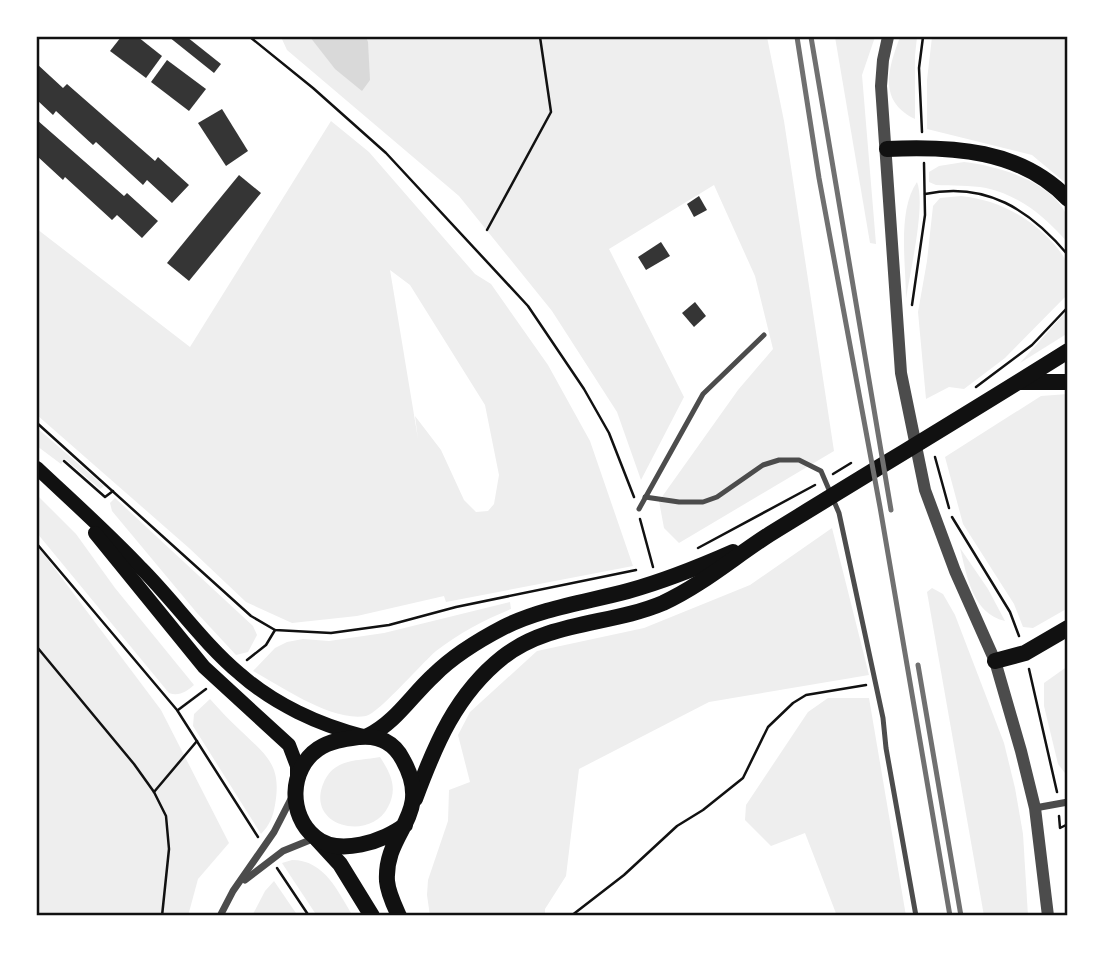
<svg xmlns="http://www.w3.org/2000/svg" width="1105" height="953" font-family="'Fira Sans Condensed',sans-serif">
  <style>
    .green { fill: #eee; fill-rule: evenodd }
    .water { fill: #d9d9d9 }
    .building { fill: #353535 }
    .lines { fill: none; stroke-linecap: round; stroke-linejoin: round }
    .path { stroke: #111; stroke-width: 2.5 }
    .service { stroke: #4c4c4c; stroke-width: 5 }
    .minor { stroke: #4c4c4c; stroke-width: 7 }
    .tertiary { stroke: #4c4c4c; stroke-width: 12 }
    .secondary { stroke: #111; stroke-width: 14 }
    .trunk { stroke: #111; stroke-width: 16 }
    .rail { stroke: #707070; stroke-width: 5 }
    .neatline { fill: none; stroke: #111; stroke-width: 2.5 }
  </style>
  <rect width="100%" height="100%" fill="#fff"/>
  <g class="green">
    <path d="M281,37H767L784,121L834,451L679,543L664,528L659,501L738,390L773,349L755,276L714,185L609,249L684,397L641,480L617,412L552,311L459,196L287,50Z"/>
    <path d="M835,37H875L862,75L876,244L870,243Z"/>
    <path d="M900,37H917L915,55V119C878,101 888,69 900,37Z"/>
    <path d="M932,37H1068V185L1032,155L927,129V80Z"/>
    <path d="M331,121L369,152L475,274L491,284L548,365L590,441L633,566L446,602L444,596L357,616L292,623L246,602L189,548L37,415V229L190,347ZM390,270L410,285L485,405L499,475L494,504L488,511L476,512L464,500L441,450L415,416L418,439Z"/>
    <path d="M964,162C998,166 1052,181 1067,216C1070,223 1068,235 1068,243C1045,217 1021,196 986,188C970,185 952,186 936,185L929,182V172L939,166Z"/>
    <path d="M917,182C926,205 910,272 906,299C906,264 897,211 917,182Z"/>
    <path d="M961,196C998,200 1028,216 1053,243C1058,249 1066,258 1068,266C1070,274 1068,286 1068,294L1005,358L964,389L949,387L926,399L918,312L927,261L933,206L940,198Z"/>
    <path d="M1068,311V333L1020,363L1063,315Z"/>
    <path d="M1068,394V608L1033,628L1023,627L1014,604L963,524L945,457L1041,396Z"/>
    <path d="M37,428L104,486L100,489L65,459L61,464L37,446Z"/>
    <path d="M37,495L76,534L115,588L194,685C187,691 179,697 169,693L37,533Z"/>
    <path d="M115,498L253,626L257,635L248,652L236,655L197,613L112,511L110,503Z"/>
    <path d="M832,528L869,675L709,702L579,769L566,876L545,909V916H430L427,895L428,880L448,821L449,790L470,782L458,735L470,712L537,651L644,628L750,585Z"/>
    <path d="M37,545L161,710L229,843L198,879L188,916H37Z"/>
    <path d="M960,548L988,589L1005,621C972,613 967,576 960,548Z"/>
    <path d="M932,588L943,594L955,615L1004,743L1015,788L1023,834L1028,916H984L927,592Z"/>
    <path d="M510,602L511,609C484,620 459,633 436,651C421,664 379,713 366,716C332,722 282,687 253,671L275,648L287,642L303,639L329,641L384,633Z"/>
    <path d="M1068,666V777L1058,764L1044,706V683Z"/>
    <path d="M828,698H869L906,916H837L805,833L771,846L745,820L746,805L808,712Z"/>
    <path d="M210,699C220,710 230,721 241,731C267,756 282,765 275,805C273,816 270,825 261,834L193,726L194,714Z"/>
    <path d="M380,757C391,774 398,788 388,807C371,841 309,828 322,787C325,778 330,770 338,766C349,759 367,760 380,757Z"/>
    <path d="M292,860C325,860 338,892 353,916H317L282,863Z"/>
    <path d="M274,881L298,916H252L265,891Z"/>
  </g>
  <path class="water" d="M310,37H366L368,42L370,80L362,91L335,69Z"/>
  <g class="building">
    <path d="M121,37H138L162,56L146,78L110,51Z"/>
    <path d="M169,37H187L221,64L214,73Z"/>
    <path d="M167,60L206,89L189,111L151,82Z"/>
    <path d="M37,64L63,88L67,84L155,161L158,157L189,185L172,203L147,180L143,185L96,142L93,145L56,111L53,115L37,100Z"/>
    <path d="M222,109L248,151L226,166L198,123Z"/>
    <path d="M37,120L124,196L127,193L158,221L142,238L117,215L112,220L65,177L63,180L37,156Z"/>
    <path d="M239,175L261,193L189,281L167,263Z"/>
    <path d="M699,196L707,210L694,217L687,204Z"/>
    <path d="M661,242L670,256L646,270L638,257Z"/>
    <path d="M695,302L706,316L694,327L682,313Z"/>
  </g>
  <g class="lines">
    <g class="path">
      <path d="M250,37L313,88L386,153L528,306L584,389L609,433L634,497"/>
      <path d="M922,132L919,68L923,37"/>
      <path d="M925,194C986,181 1030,210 1068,255"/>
      <path d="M487,230L551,112L540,37"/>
      <path d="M912,305L925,215L924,163"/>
      <path d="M976,387L1032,345L1068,307"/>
      <path d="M37,423L251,616L275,630L331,633L389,625L456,607L636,570"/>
      <path d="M935,457L949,508"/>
      <path d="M64,461L105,497L113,491"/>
      <path d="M833,474L851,463"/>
      <path d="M952,517L1010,612L1019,636"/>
      <path d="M640,519L653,567"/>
      <path d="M37,544L177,710L258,837"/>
      <path d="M698,548L815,485"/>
      <path d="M37,647L134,764L154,792L166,816L169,849L162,916"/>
      <path d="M247,660L266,645L275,630"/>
      <path d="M1029,669L1057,792"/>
      <path d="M178,710L206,689"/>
      <path d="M154,792L197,741"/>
      <path d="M1059,816L1060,828L1068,824"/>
      <path d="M277,868L309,916"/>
      <path d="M571,916L624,875L677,826L703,810L743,778L768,727L793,703L806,695L866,685"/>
    </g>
    <g class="service">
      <path d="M645,497L679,502H703L717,497L763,465L779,460H799L821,471L839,513L883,718L886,748L916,916"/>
      <path d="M639,509L703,394L764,335"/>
    </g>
    <g class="minor">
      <path d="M1035,808L1068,802"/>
      <path d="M245,880L283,851L315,838"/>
      <path d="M220,916L233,891L274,832L293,795"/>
    </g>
    <path class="tertiary" d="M888,37L883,60L881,86L901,373L925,490L955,571L995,661L1021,751L1035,808L1048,916"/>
    <g class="secondary">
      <path d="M37,468C72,501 108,533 141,568C175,602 203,643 240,674C274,704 319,725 363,736"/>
      <path d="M95,533L204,667L289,745L297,766V778"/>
    </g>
    <g class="trunk">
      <path d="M887,149C952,146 1020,149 1068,199"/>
      <path d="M1020,382H1068"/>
      <path d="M995,661L1025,653L1068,628"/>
      <path d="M368,736C396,722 411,696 434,675C454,655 479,640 504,627C542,608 587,602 628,591C664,581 699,567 733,552"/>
      <path d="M415,799C435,745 456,694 503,657C549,621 611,625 663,603C702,585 734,557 770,534C869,473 969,413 1068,351"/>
      <path d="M317,839L340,864L372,916"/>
      <path d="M399,916C394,905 388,893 387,881C384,830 434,816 403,760C394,742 378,735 359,737C345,739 330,741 318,749C289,769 288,815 315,837C338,857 385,841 405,825"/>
    </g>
    <g class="rail">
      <path d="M797,37L819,178L880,507L950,916"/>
      <path d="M811,37L891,510"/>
      <path d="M918,665L961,916"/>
    </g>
  </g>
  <rect width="1105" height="953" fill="none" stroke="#ffffff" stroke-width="77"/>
  <rect x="38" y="38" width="1028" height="876" class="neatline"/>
</svg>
